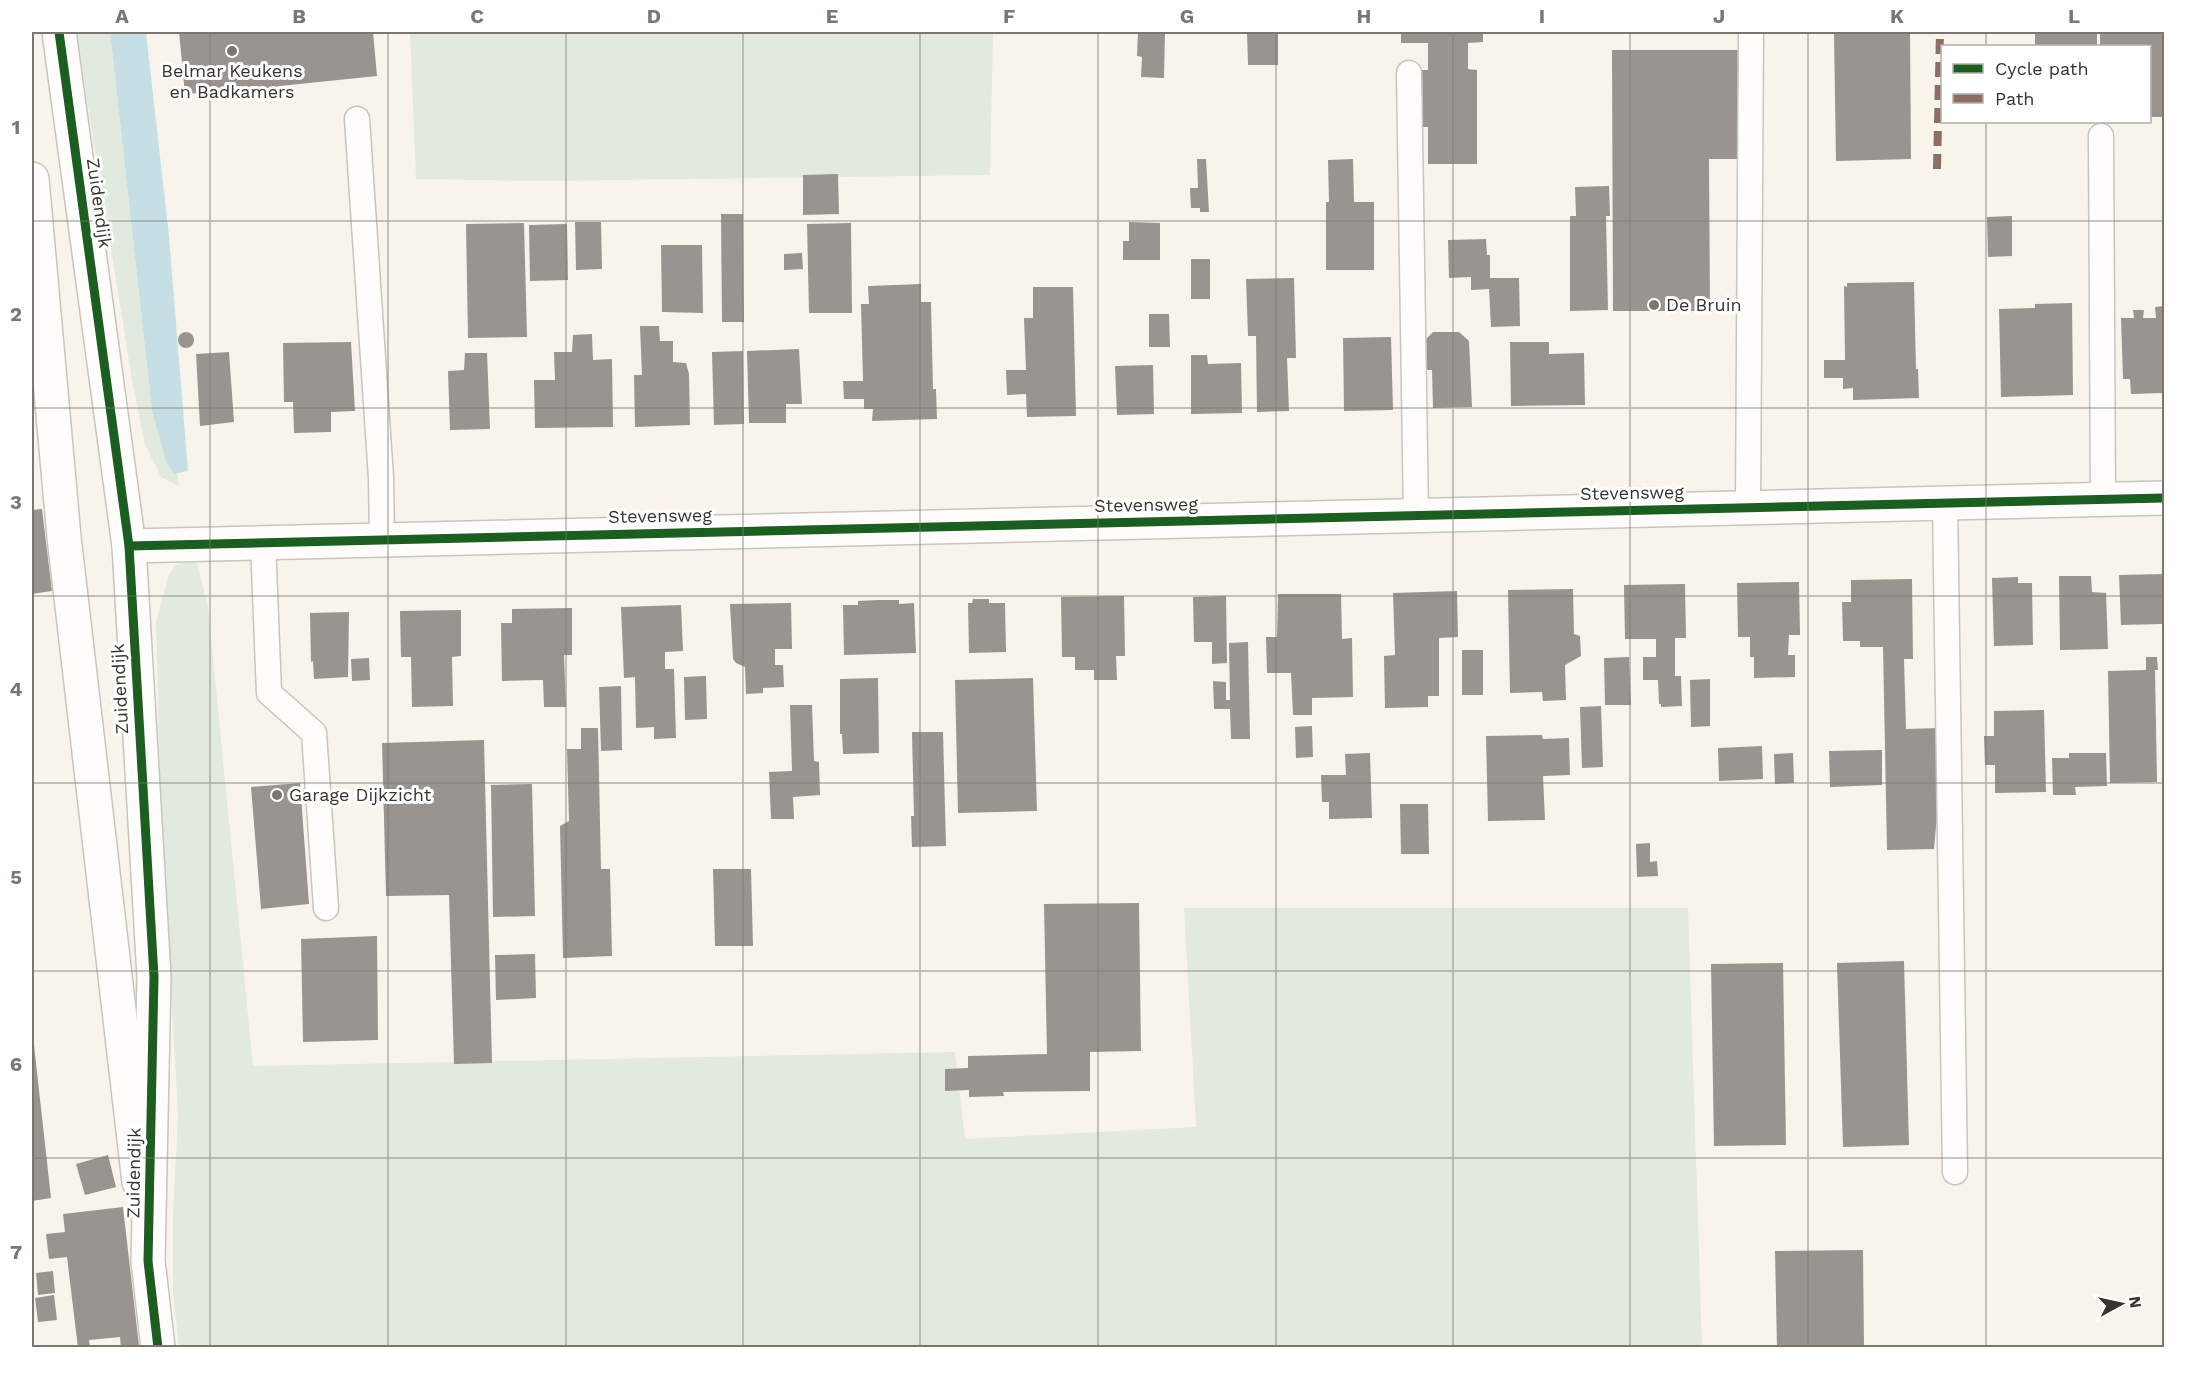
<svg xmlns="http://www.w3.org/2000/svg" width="2196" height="1379" font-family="'Work Sans',sans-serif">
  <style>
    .green { fill: #e2eadf }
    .water { fill: #c6dfe5 }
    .building { fill: #99948f }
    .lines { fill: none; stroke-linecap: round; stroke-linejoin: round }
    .service-casing { stroke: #c8c5bd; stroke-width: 27 }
    .minor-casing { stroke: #c8c5bd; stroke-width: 36 }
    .tertiary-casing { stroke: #c8c5bd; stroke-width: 36 }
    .service { stroke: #fefdfc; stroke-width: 24 }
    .minor { stroke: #fefdfc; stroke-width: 33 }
    .tertiary { stroke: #fefdfc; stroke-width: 33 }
    .quiet { stroke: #8d6e63; stroke-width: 8; stroke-dasharray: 15 8; stroke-linecap: butt }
    .cycleway-casing { stroke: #fff; stroke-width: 13 }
    .cycleway { stroke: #1b5e20; stroke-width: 9 }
    .grid { fill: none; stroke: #7b7770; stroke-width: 1.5; stroke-opacity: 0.55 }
    .poi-dot { fill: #7b7770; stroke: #fff; stroke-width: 2 }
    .labels { text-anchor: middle; stroke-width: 6; stroke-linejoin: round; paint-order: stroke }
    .poi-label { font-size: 18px; fill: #37342e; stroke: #fff; text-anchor: start }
    .street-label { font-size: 18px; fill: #37342e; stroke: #fff }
    .neatline { fill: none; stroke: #7b7770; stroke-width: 2 }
    .grid-label { font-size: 20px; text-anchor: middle; font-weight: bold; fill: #7b7770 }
  </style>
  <rect width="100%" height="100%" fill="#f8f4eb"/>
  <g class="green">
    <path d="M76,32H110L152,411L166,462L177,473L179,486L161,477L145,445L132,380Z"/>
    <path d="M410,32H993L990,175L544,181L416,179Z"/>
    <path d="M196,559L208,607L253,1066L955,1052L965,1139L1196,1127L1184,908H1688L1702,1347H179L173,1294V1214L178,1115L160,784L156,622L169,574L176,565Z"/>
  </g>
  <path class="water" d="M110,32H146L169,236L188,471L174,474L166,462L152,411Z"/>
  <g class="building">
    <path d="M179,32H373L377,76L280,86L266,102L251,89L185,94Z"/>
    <path d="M1138,32H1165L1164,78L1141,77L1142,57L1137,56Z"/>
    <path d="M1247,32H1278V65H1248Z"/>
    <path d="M1401,32H1483V42L1468,43V69L1477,70V164H1428V127H1419V70H1428V43H1401Z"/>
    <path d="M1834,32H1910L1911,159L1836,161Z"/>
    <rect x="2035" y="32" width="62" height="14"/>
    <path d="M2100,32H2164V117H2150V46H2100Z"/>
    <path d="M1612,50H1740V159H1709L1710,311H1613Z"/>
    <path d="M1197,159H1206L1209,212H1200V208H1191L1190,188H1198Z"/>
    <path d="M1353,159L1354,202H1374V270H1326V202H1329L1328,160Z"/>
    <path d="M838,174L839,214L803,215V175Z"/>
    <path d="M1609,186L1610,216H1606L1608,310L1570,311V216H1576L1575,187Z"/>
    <path d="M721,214H743L744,322H722Z"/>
    <path d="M2012,216V256L1988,257L1987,217Z"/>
    <path d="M575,222H601L602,269L576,270Z"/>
    <path d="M1129,222L1160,223V260H1123V241H1129Z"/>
    <path d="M524,223L527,337L468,338L466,224Z"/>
    <path d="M851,223L852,313H809L807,224Z"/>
    <path d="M567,224L568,280L530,281L529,225Z"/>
    <path d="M1486,239L1487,255H1490V278H1519L1520,326L1491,327L1489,289L1471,290V277L1449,278L1448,240Z"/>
    <path d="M661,245H702L703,313L662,312Z"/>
    <path d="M802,253L803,269L784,270V254Z"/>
    <rect x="1191" y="259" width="19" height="40"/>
    <path d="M1294,278L1296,358H1287L1289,411L1257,412L1256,336H1248L1246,279Z"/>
    <path d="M1914,282L1916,369H1918L1919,398L1853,400V388L1843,389V378H1824V360H1845L1844,286L1847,287V283Z"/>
    <path d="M921,284V302H931L933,389H936L937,419L872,421L873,409H864V399H844L843,381H863L861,304H869L868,286Z"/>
    <path d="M1033,287H1073L1076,416L1027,417L1026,394L1007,395L1006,370H1026L1024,318H1033Z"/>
    <path d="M2072,303L2073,395L2001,397L1999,309L2035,308V304Z"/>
    <path d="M2164,306V393L2131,394L2130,379H2123L2121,318H2134L2133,310H2144L2143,318H2156L2155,307Z"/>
    <path d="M1149,314H1169L1170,347H1149Z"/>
    <path d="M640,326H659L660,341H673V362L686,363L689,374L690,425L635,427L634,375H642Z"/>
    <circle cx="186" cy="340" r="8"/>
    <path d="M1433,332H1459L1469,341L1472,407L1433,408L1432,370H1428L1423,366V342Z"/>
    <path d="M592,334L593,360L612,359L613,427L535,428L534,380H555L554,352H572L573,335Z"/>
    <path d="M1391,337L1393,410L1344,411L1343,338Z"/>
    <path d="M351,342L355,411L331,412V432L294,433L293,402H284L283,343Z"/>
    <path d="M1510,342H1549V354L1584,353L1585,405L1511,406Z"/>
    <path d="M799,349L802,404H786V423H749L747,351Z"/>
    <path d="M743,351L744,424L714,425L712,352Z"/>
    <path d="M229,352L234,422L200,426L196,354Z"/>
    <path d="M465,353H487L490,429L450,430L448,371L464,370Z"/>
    <path d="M1191,355H1207L1208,364L1241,363L1242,413L1191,414Z"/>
    <path d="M1153,365L1154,414L1117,415L1115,366Z"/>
    <path d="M42,509L52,591L32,594V510Z"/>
    <path d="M2164,574V624L2121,625L2119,575Z"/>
    <path d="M2059,576H2091L2092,592L2106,593L2108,649L2060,650Z"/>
    <path d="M2018,577V583H2032L2033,645L1994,646L1992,578Z"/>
    <path d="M1912,579L1913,659H1904L1906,729L1941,728L1942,759L1934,849L1887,850L1883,647H1860V641H1843L1842,602H1851V580Z"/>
    <path d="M1799,582L1800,635H1789L1788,655H1795V677L1754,678V657H1750V637H1738L1737,583Z"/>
    <path d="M1685,584L1686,638H1675V676H1681L1682,706L1661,707V704H1659L1658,680H1643V657H1656V639H1625L1624,585Z"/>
    <path d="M1573,589L1574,634L1580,636L1581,656L1565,665L1566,700L1543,701L1542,692L1510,693L1508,590Z"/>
    <path d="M1457,591L1458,637L1439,638V696H1428V707L1385,708L1384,656L1395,655L1393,593Z"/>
    <path d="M1278,594H1341L1342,639L1352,638L1353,697L1312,698V715H1293L1291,673H1267L1266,637H1277Z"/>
    <path d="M1124,596L1125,656H1116L1117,680H1094V670H1075V657H1062L1061,597Z"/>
    <path d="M1226,596L1227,663L1212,664V642H1194L1193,597Z"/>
    <path d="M973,599H989V603H1005L1006,652L969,653L968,603H972Z"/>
    <path d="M878,600H899V604L914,603L916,653L844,655L843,605H858V601Z"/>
    <path d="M791,603L792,649H775V665H783L784,687L763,688V693L746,694L745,667L736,663L733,659L730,604Z"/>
    <path d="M681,605L683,651L665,652V669H674L676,738L654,739V727L636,728L635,677L624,678L621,607Z"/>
    <path d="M572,608V655H564L566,707H544L543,680L502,681L501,623H512V609Z"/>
    <path d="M461,610V656L452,657L453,706L412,707L411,657H401L400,611Z"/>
    <path d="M349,612L348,677L314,679L313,661L311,662L310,613Z"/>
    <path d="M1248,642L1250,739H1231L1230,709H1214L1213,681L1226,682V700H1230L1229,643Z"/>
    <rect x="1462" y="650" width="21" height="45"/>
    <path d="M1629,657L1631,705H1605L1604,658Z"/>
    <path d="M2146,657H2157L2158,670H2155L2157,782L2110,783L2108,671L2146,670Z"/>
    <path d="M369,658L370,680L352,681L351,659Z"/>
    <path d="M706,676L707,719L685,720L684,677Z"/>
    <path d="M878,678L879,753L843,754L842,734H840V679Z"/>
    <path d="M1033,678L1037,811L958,813L955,680Z"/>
    <path d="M1710,679V726L1691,727L1690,680Z"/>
    <path d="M621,686L622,750L601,751L599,687Z"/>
    <path d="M790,705H812L814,761L819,762L820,795L793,797L794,819H771L769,772L792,771Z"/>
    <path d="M1601,706L1603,767L1582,768L1580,707Z"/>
    <path d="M2044,710L2046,792L1995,793V765H1985L1984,736H1994V711Z"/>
    <path d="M1312,726L1313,757L1296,758L1295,727Z"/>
    <path d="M581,728H598L601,869H610L612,956L563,958L560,826L569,821L567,749H581Z"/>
    <path d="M912,732H943L946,846L912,847L911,816H914Z"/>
    <path d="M1542,735L1543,739L1569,738L1570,775L1543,776L1545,820L1488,821L1486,736Z"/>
    <path d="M484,740L492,1063L454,1064L449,895L386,896L382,743Z"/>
    <path d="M1762,746L1763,779L1719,781L1718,748Z"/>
    <path d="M1882,750V785L1830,787L1829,751Z"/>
    <path d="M1370,753L1372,818L1329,819V802H1322L1321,775H1346L1345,754Z"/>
    <path d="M1793,753L1794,783L1775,784L1774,754Z"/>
    <path d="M2069,753H2106L2107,786L2075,787L2076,795H2053L2052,758H2069Z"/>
    <path d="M300,783L309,904L261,909L251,787Z"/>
    <path d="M532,784L535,916L493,917L491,785Z"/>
    <path d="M1400,804H1428L1429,854H1401Z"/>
    <path d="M1650,843V862L1657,861L1658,876L1637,877L1636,844Z"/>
    <path d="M713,869H751L753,946H715Z"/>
    <path d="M1139,903L1141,1051L1090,1052V1091L1003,1092L1004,1096L969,1097V1090L945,1091V1069L968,1068V1056L1047,1054L1044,904Z"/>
    <path d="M377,936L378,1040L303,1042L301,939Z"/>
    <path d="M535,954L536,998L496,1000L495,955Z"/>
    <path d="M1904,961L1909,1145L1843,1147L1837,963Z"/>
    <path d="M1783,963L1786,1145L1714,1146L1711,964Z"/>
    <path d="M32,1036H33L51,1198L32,1201Z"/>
    <path d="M108,1155L116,1187L85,1195L76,1164Z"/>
    <path d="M123,1207L139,1346L121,1348L120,1337L89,1340L90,1348H78L67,1257L49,1259L46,1234L65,1232L63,1214Z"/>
    <path d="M1863,1250L1864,1348H1777L1775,1251Z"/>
    <path d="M53,1271L55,1293L38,1295L36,1273Z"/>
    <path d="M54,1295L57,1320L38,1322L35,1298Z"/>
  </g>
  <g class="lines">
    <defs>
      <g id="service">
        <path d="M1409,73L1416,515"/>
        <path d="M357,119L381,478L382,538"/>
        <path d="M2101,136L2103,499"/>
        <path d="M1945,502L1955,1172"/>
        <path d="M1748,507L1751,32"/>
        <path d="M263,542L269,693L314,733L326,908"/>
      </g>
      <path id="minor" d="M32,179L64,537L139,1182"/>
      <g id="tertiary">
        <path d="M59,32L129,546L154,977L148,1261L158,1348"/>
        <path d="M129,546L2164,498"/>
      </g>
    </defs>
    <use href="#service" class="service-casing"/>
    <use href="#minor" class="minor-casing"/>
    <use href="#tertiary" class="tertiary-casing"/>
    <use href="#service" class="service"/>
    <use href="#minor" class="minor"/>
    <use href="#tertiary" class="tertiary"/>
    <path class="quiet" d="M1937,169L1940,32"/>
    <defs>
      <g id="cycleway">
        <path d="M59,32L129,546L154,977L148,1261L158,1348"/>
        <path d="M129,546L2164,498"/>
      </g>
    </defs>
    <use href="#cycleway" class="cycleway-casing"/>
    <use href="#cycleway" class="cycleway"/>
  </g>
  <path class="grid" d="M210,32V1348M388,32V1348M566,32V1348M743,32V1348M920,32V1348M1098,32V1348M1276,32V1348M1453,32V1348M1630,32V1348M1808,32V1348M1986,32V46M1986,122V1348M32,221H2164M32,408H2164M32,596H2164M32,783H2164M32,971H2164M32,1158H2164"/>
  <g class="poi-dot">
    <circle cx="232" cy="51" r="6"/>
    <circle cx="1654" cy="305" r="6"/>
    <circle cx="277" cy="795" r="6"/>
  </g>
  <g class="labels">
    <g class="poi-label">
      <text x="232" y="77" text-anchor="middle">Belmar Keukens<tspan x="232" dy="21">en Badkamers</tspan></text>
      <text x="1666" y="311">De Bruin</text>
      <text x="289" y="801">Garage Dijkzicht</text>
    </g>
    <g class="street-label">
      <text transform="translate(99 203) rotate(82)" y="6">Zuidendijk</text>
      <text transform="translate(1632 493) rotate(-1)" y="6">Stevensweg</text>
      <text transform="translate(1146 505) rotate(-1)" y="6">Stevensweg</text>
      <text transform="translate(660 516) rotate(-1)" y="6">Stevensweg</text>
      <text transform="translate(120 689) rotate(-93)" y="6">Zuidendijk</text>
      <text transform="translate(134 1173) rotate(-89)" y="6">Zuidendijk</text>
    </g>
  </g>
  <rect width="2196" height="1379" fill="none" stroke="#ffffff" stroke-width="66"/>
  <rect x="1941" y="45" width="210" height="78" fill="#ffffff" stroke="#afaeab" stroke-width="1.5"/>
  <rect x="1953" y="64" width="30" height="9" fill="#1b5e20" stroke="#afaeab" stroke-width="1.5"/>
  <text x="1995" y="75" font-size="18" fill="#37342e">Cycle path</text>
  <rect x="1953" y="94" width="30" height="9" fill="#8d6e63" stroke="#afaeab" stroke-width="1.5"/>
  <text x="1995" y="105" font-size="18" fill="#37342e">Path</text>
  <g transform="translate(2121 1304) rotate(82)" stroke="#ffffff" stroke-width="4.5" paint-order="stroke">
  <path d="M0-4.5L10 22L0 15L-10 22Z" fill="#37342e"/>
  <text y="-9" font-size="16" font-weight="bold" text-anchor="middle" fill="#37342e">N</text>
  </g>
  <rect x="33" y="33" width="2130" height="1313" class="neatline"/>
  <g class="grid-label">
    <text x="122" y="23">A</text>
    <text x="299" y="23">B</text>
    <text x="477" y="23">C</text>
    <text x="654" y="23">D</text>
    <text x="832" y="23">E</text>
    <text x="1009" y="23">F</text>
    <text x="1187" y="23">G</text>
    <text x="1364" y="23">H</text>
    <text x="1542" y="23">I</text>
    <text x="1719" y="23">J</text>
    <text x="1897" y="23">K</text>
    <text x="2074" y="23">L</text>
    <text x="16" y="134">1</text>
    <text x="16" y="321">2</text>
    <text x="16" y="509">3</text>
    <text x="16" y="696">4</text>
    <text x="16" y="884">5</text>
    <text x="16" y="1071">6</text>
    <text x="16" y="1259">7</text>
  </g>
</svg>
